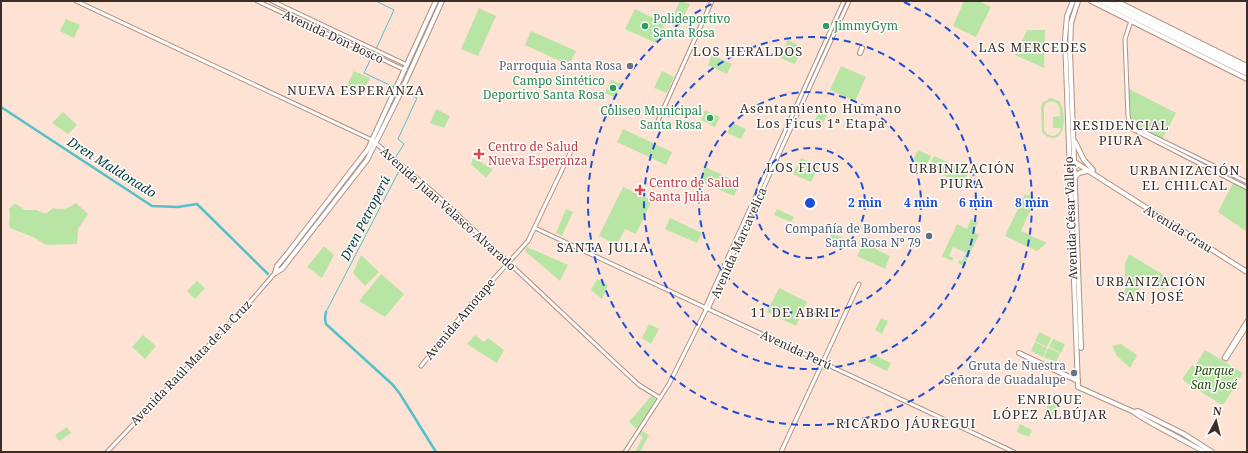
<svg xmlns="http://www.w3.org/2000/svg" width="1248" height="453" font-family="'Noto Serif',serif">
  <style>
    .green { fill: #b9e5a4; fill-rule: evenodd }
    .lines { fill: none; stroke-linecap: round; stroke-linejoin: round }
    .stream { stroke: #53c1ca; stroke-width: 1 }
    .canal { stroke: #53c1ca; stroke-width: 2.5 }
    .minor-casing { stroke: #b09080; stroke-width: 5 }
    .major-casing { stroke: #b09080; stroke-width: 6 }
    .minor { stroke: #fff; stroke-width: 3 }
    .major { stroke: #fff; stroke-width: 4 }
    .ring { fill: none; stroke: #1d4ed8; stroke-width: 2; stroke-dasharray: 7 5 }
    .leisure-dot { fill: #2e9e5b; stroke: #fff; stroke-width: 1.5 }
    .worship-dot { fill: #6b7280; stroke: #fff; stroke-width: 1.5 }
    .health-dot { fill: #e0444e; stroke: #fff; stroke-width: 1.5 }
    .service-dot { fill: #5c6f8a; stroke: #fff; stroke-width: 1.5 }
    .labels { text-anchor: middle; stroke-width: 3; stroke-linejoin: round; paint-order: stroke }
    .leisure-label { font-size: 12px; fill: #27864d; stroke: #fff; text-anchor: start }
    .street-label { font-size: 12px; fill: #3b2e27; stroke: #fff }
    .worship-label { font-size: 12px; fill: #5b616d; stroke: #fff; text-anchor: end }
    .health-label { font-size: 12px; fill: #be3a42; stroke: #fff; text-anchor: start }
    .service-label { font-size: 12px; fill: #4e5e75; stroke: #fff; text-anchor: end }
    .park-label { font-size: 12px; font-style: italic; fill: #244c08; stroke: #fff }
    .neighbourhood-label { font-size: 13px; letter-spacing: 1px; fill: #3b2e27; stroke: #fff }
    .water-label { font-size: 13px; font-style: italic; fill: #0c4044; stroke: #fff }
    .centre { fill: #1d4ed8; stroke: #fff; stroke-width: 2 }
    .ring-label { font-size: 12px; text-anchor: middle; font-weight: bold; fill: #1d4ed8; stroke: #fff; stroke-width: 3; stroke-linejoin: round; paint-order: stroke }
  </style>
  <rect width="100%" height="100%" fill="#fee2d4"/>
  <g class="green">
    <path d="M680,1L690,4L678,27L669,23Z"/>
    <path d="M964,1H979L991,7L976,37L953,26Z"/>
    <path d="M479,8L496,16L478,56L461,49Z"/>
    <path d="M635,9L665,24L656,43L625,29Z"/>
    <path d="M66,19L80,25L74,38L60,31Z"/>
    <path d="M1027,30H1045L1044,68L1015,55Z"/>
    <path d="M531,31L576,51L569,65L525,45Z"/>
    <path d="M788,40L802,47L795,64L780,58Z"/>
    <path d="M712,55L732,64L727,74L708,65Z"/>
    <path d="M841,66L866,77L855,101L830,90Z"/>
    <path d="M354,71L370,78L361,96L345,89Z"/>
    <path d="M662,71L674,77L667,93L654,88Z"/>
    <path d="M611,80L621,84L615,97L605,93Z"/>
    <path d="M1129,89L1176,113L1162,140C1129,124 1129,126 1129,89Z"/>
    <path d="M1051,98L1059,101C1065,109 1068,139 1052,138C1048,138 1045,135 1042,132L1041,106L1043,102ZM1052,101C1062,103 1060,114 1061,122L1060,116L1053,117V128H1061L1059,133L1054,136L1048,135L1044,130V107L1046,103Z"/>
    <path d="M821,107L829,110L823,123L815,120Z"/>
    <path d="M436,109L450,116L444,128L430,123Z"/>
    <path d="M705,110L720,117L715,127L701,120Z"/>
    <path d="M63,112L77,125L68,134L52,123Z"/>
    <path d="M732,123L746,129L741,139L727,133Z"/>
    <path d="M623,129L672,152L666,165L617,142Z"/>
    <path d="M918,150L931,156L926,167L913,160Z"/>
    <path d="M934,156L969,172L963,184L928,168Z"/>
    <path d="M473,158L493,169L486,178L471,164Z"/>
    <path d="M801,158L819,166L811,182L793,174Z"/>
    <path d="M705,167L740,183L734,196L699,181Z"/>
    <path d="M1234,183L1247,190V232L1218,212L1232,185Z"/>
    <path d="M623,187L652,200L636,234L625,229L617,245L599,236Z"/>
    <path d="M1025,194L1036,198L1021,231L1047,243L1037,251L1005,236Z"/>
    <path d="M76,203L88,214L78,229L77,244L46,245L33,237L10,228C8,222 11,217 9,209L14,204H16L25,210H37L42,213H47L53,208C64,211 68,208 76,203Z"/>
    <path d="M566,209L573,212L562,236L556,233Z"/>
    <path d="M777,209L794,217L791,222L774,215Z"/>
    <path d="M670,218L702,233L697,243L665,229Z"/>
    <path d="M971,219L978,222L973,232L979,235L964,266L958,263L959,260L962,261L966,253L953,247L949,256L954,258L952,261L942,256L957,224L967,229Z"/>
    <path d="M832,233L843,238L840,247L828,242Z"/>
    <path d="M863,243L890,256L885,269L857,256Z"/>
    <path d="M324,246L334,255L322,278L307,267Z"/>
    <path d="M527,247L568,265L560,281L525,251Z"/>
    <path d="M1129,254L1170,279L1164,290L1146,278L1133,298L1125,295V264Z"/>
    <path d="M361,255L379,272L365,286L353,273Z"/>
    <path d="M381,274L404,294L385,317L359,301Z"/>
    <path d="M597,279L608,285L602,299L591,290Z"/>
    <path d="M197,281L205,288L195,299L187,291Z"/>
    <path d="M779,288L807,302L796,326L767,312Z"/>
    <path d="M881,318L888,321L882,334L875,330Z"/>
    <path d="M649,324L659,329L651,344L642,338Z"/>
    <path d="M1039,332L1051,338L1047,347L1035,341Z"/>
    <path d="M143,335L156,346L145,359L132,347Z"/>
    <path d="M475,335L484,342L488,338L504,350L497,363L467,344Z"/>
    <path d="M1053,339L1065,344L1061,353L1049,347Z"/>
    <path d="M1035,342L1047,348L1043,357L1031,351Z"/>
    <path d="M1121,344L1137,355L1130,368L1117,356L1112,346Z"/>
    <path d="M1048,348L1060,353L1056,363L1044,357Z"/>
    <path d="M1205,350L1243,373L1224,404H1220L1184,381L1183,378L1192,365L1195,366Z"/>
    <path d="M872,354L891,363L887,371L868,362Z"/>
    <path d="M651,396L657,400L637,429L629,422Z"/>
    <path d="M1052,396L1057,406L1056,417L1045,412Z"/>
    <path d="M1020,424L1032,430L1029,437L1017,432Z"/>
    <path d="M67,427L71,433L59,441L55,435Z"/>
    <path d="M640,430L649,435L640,452H635L643,437L638,434Z"/>
  </g>
  <g class="lines">
    <g class="stream">
      <path d="M376,1L394,10L376,49"/>
      <path d="M374,52L364,73L394,87"/>
      <path d="M395,158L404,144L398,139L417,98L403,91"/>
      <path d="M326,312L401,167L394,160"/>
    </g>
    <g class="canal">
      <path d="M1,107L152,206L178,207L197,204L268,274"/>
      <path d="M326,312L325,318L326,324L393,385L400,394L436,452"/>
    </g>
    <defs>
      <g id="minor">
        <path d="M76,1L372,140L441,199L626,373L639,385L660,398"/>
        <path d="M257,1L405,70"/>
        <path d="M272,1L407,65"/>
        <path d="M1131,21L1125,39L1128,116L1132,129L1247,188"/>
        <path d="M657,123L712,1"/>
        <path d="M1130,125L1247,182"/>
        <path d="M535,228L1014,452"/>
        <path d="M705,308L844,1"/>
        <path d="M708,309L849,1"/>
        <path d="M1224,358L1247,321"/>
        <path d="M1226,359L1247,326"/>
        <path d="M421,366L471,304L528,241L572,149"/>
        <path d="M107,452L249,303L275,273"/>
        <path d="M625,452L669,384L707,308"/>
        <path d="M781,452L859,284"/>
      </g>
      <g id="major">
        <path d="M1073,1L1067,16L1065,39L1078,387L1134,412C1137,417 1195,446 1205,452"/>
        <path d="M1078,1L1071,23L1070,51L1081,348"/>
        <path d="M1091,1L1247,79"/>
        <path d="M1100,1L1247,74"/>
        <path d="M1107,1L1247,70"/>
        <path d="M1116,1L1247,66"/>
        <path d="M860,53L862,48"/>
        <path d="M1075,142L1084,160L1093,170"/>
        <path d="M1073,161L1247,272"/>
        <path d="M1075,177L1079,173L1087,171"/>
        <path d="M744,223L747,225"/>
        <path d="M742,229L745,231"/>
        <path d="M275,273L282,269L367,160L399,96L442,1"/>
        <path d="M275,273L277,266L287,254L368,149L436,1"/>
        <path d="M1019,353L1078,381"/>
        <path d="M1134,412L1138,411L1184,434L1212,452"/>
      </g>
    </defs>
    <use href="#minor" class="minor-casing"/>
    <use href="#major" class="major-casing"/>
    <use href="#minor" class="minor"/>
    <use href="#major" class="major"/>
  </g>
  <g class="ring">
    <circle cx="810" cy="203" r="55"/>
    <circle cx="810" cy="203" r="111"/>
    <circle cx="810" cy="203" r="166"/>
    <path d="M904 2A222 222 0 1 1 716 2"/>
  </g>
  <g class="leisure-dot">
    <circle cx="645" cy="26" r="4"/>
    <circle cx="826" cy="26" r="4"/>
    <circle cx="613" cy="88" r="4"/>
    <circle cx="710" cy="118" r="4"/>
  </g>
  <g class="worship-dot">
    <circle cx="630" cy="66" r="4"/>
    <circle cx="1074" cy="373" r="4"/>
  </g>
  <g class="health-dot">
    <path d="M477 148h4v4h4v4h-4v4h-4v-4h-4v-4h4z"/>
    <path d="M638 184h4v4h4v4h-4v4h-4v-4h-4v-4h4z"/>
  </g>
  <circle class="service-dot" cx="929" cy="236" r="4"/>
  <g class="labels">
    <g class="leisure-label">
      <text x="653" y="23">Polideportivo<tspan x="653" dy="14">Santa Rosa</tspan></text>
      <text x="834" y="30">JimmyGym</text>
      <text x="605" y="85" text-anchor="end">Campo Sintético<tspan x="605" dy="14">Deportivo Santa Rosa</tspan></text>
      <text x="702" y="115" text-anchor="end">Coliseo Municipal<tspan x="702" dy="14">Santa Rosa</tspan></text>
    </g>
    <g class="street-label">
      <text transform="translate(333 37) rotate(25)" y="4">Avenida Don Bosco</text>
      <text transform="translate(448 209) rotate(42)" y="4">Avenida Juan Velasco Alvarado</text>
      <text transform="translate(1071 218) rotate(-92)" y="4">Avenida César Vallejo</text>
      <text transform="translate(1178 229) rotate(32)" y="4">Avenida Grau</text>
      <text transform="translate(739 243) rotate(-66)" y="4">Avenida Marcavelica</text>
      <text transform="translate(460 319) rotate(-50)" y="4">Avenida Amotape</text>
      <text transform="translate(796 350) rotate(25)" y="4">Avenida Perú</text>
      <text transform="translate(191 363) rotate(-46)" y="4">Avenida Raúl Mata de la Cruz</text>
    </g>
    <g class="worship-label">
      <text x="622" y="70">Parroquia Santa Rosa</text>
      <text x="1066" y="370">Gruta de Nuestra<tspan x="1066" dy="14">Señora de Guadalupe</tspan></text>
    </g>
    <g class="health-label">
      <text x="488" y="151">Centro de Salud<tspan x="488" dy="14">Nueva Esperanza</tspan></text>
      <text x="649" y="187">Centro de Salud<tspan x="649" dy="14">Santa Julia</tspan></text>
    </g>
    <g class="service-label">
      <text x="921" y="233">Compañía de Bomberos<tspan x="921" dy="14">Santa Rosa Nº 79</tspan></text>
    </g>
    <g class="park-label">
      <text x="1214" y="375">Parque<tspan x="1214" dy="14">San José</tspan></text>
    </g>
    <g class="neighbourhood-label">
      <text x="1033" y="52">LAS MERCEDES</text>
      <text x="748" y="56">LOS HERALDOS</text>
      <text x="356" y="95">NUEVA ESPERANZA</text>
      <text x="821" y="113">Asentamiento Humano<tspan x="821" dy="15">Los Ficus 1ª Etapa</tspan></text>
      <text x="1121" y="130">RESIDENCIAL<tspan x="1121" dy="15">PIURA</tspan></text>
      <text x="803" y="172">LOS FICUS</text>
      <text x="962" y="173">URBINIZACIÓN<tspan x="962" dy="15">PIURA</tspan></text>
      <text x="1185" y="175">URBANIZACIÓN<tspan x="1185" dy="15">EL CHILCAL</tspan></text>
      <text x="603" y="252">SANTA JULIA</text>
      <text x="1151" y="286">URBANIZACIÓN<tspan x="1151" dy="15">SAN JOSÉ</tspan></text>
      <text x="795" y="317">11 DE ABRIL</text>
      <text x="1050" y="404">ENRIQUE<tspan x="1050" dy="15">LÓPEZ ALBÚJAR</tspan></text>
      <text x="906" y="428">RICARDO JÁUREGUI</text>
    </g>
    <g class="water-label">
      <text transform="translate(112 167) rotate(32)" y="5">Dren Maldonado</text>
      <text transform="translate(365 218) rotate(-63)" y="5">Dren Petroperú</text>
    </g>
  </g>
  <circle cx="810" cy="203" r="6" class="centre"/>
  <g class="ring-label">
    <text x="865" y="207">2 min</text>
    <text x="921" y="207">4 min</text>
    <text x="976" y="207">6 min</text>
    <text x="1032" y="207">8 min</text>
  </g>
  <rect width="1248" height="453" fill="none" stroke="#3b2e27" stroke-width="4"/>
  <g transform="translate(1216 421) rotate(7)" stroke="#ffffff" stroke-width="3" paint-order="stroke">
  <path d="M0-3L7 15L0 10L-7 15Z" fill="#3b2e27"/>
  <text y="-6" font-size="11" font-weight="bold" text-anchor="middle" fill="#3b2e27">N</text>
  </g>
</svg>
